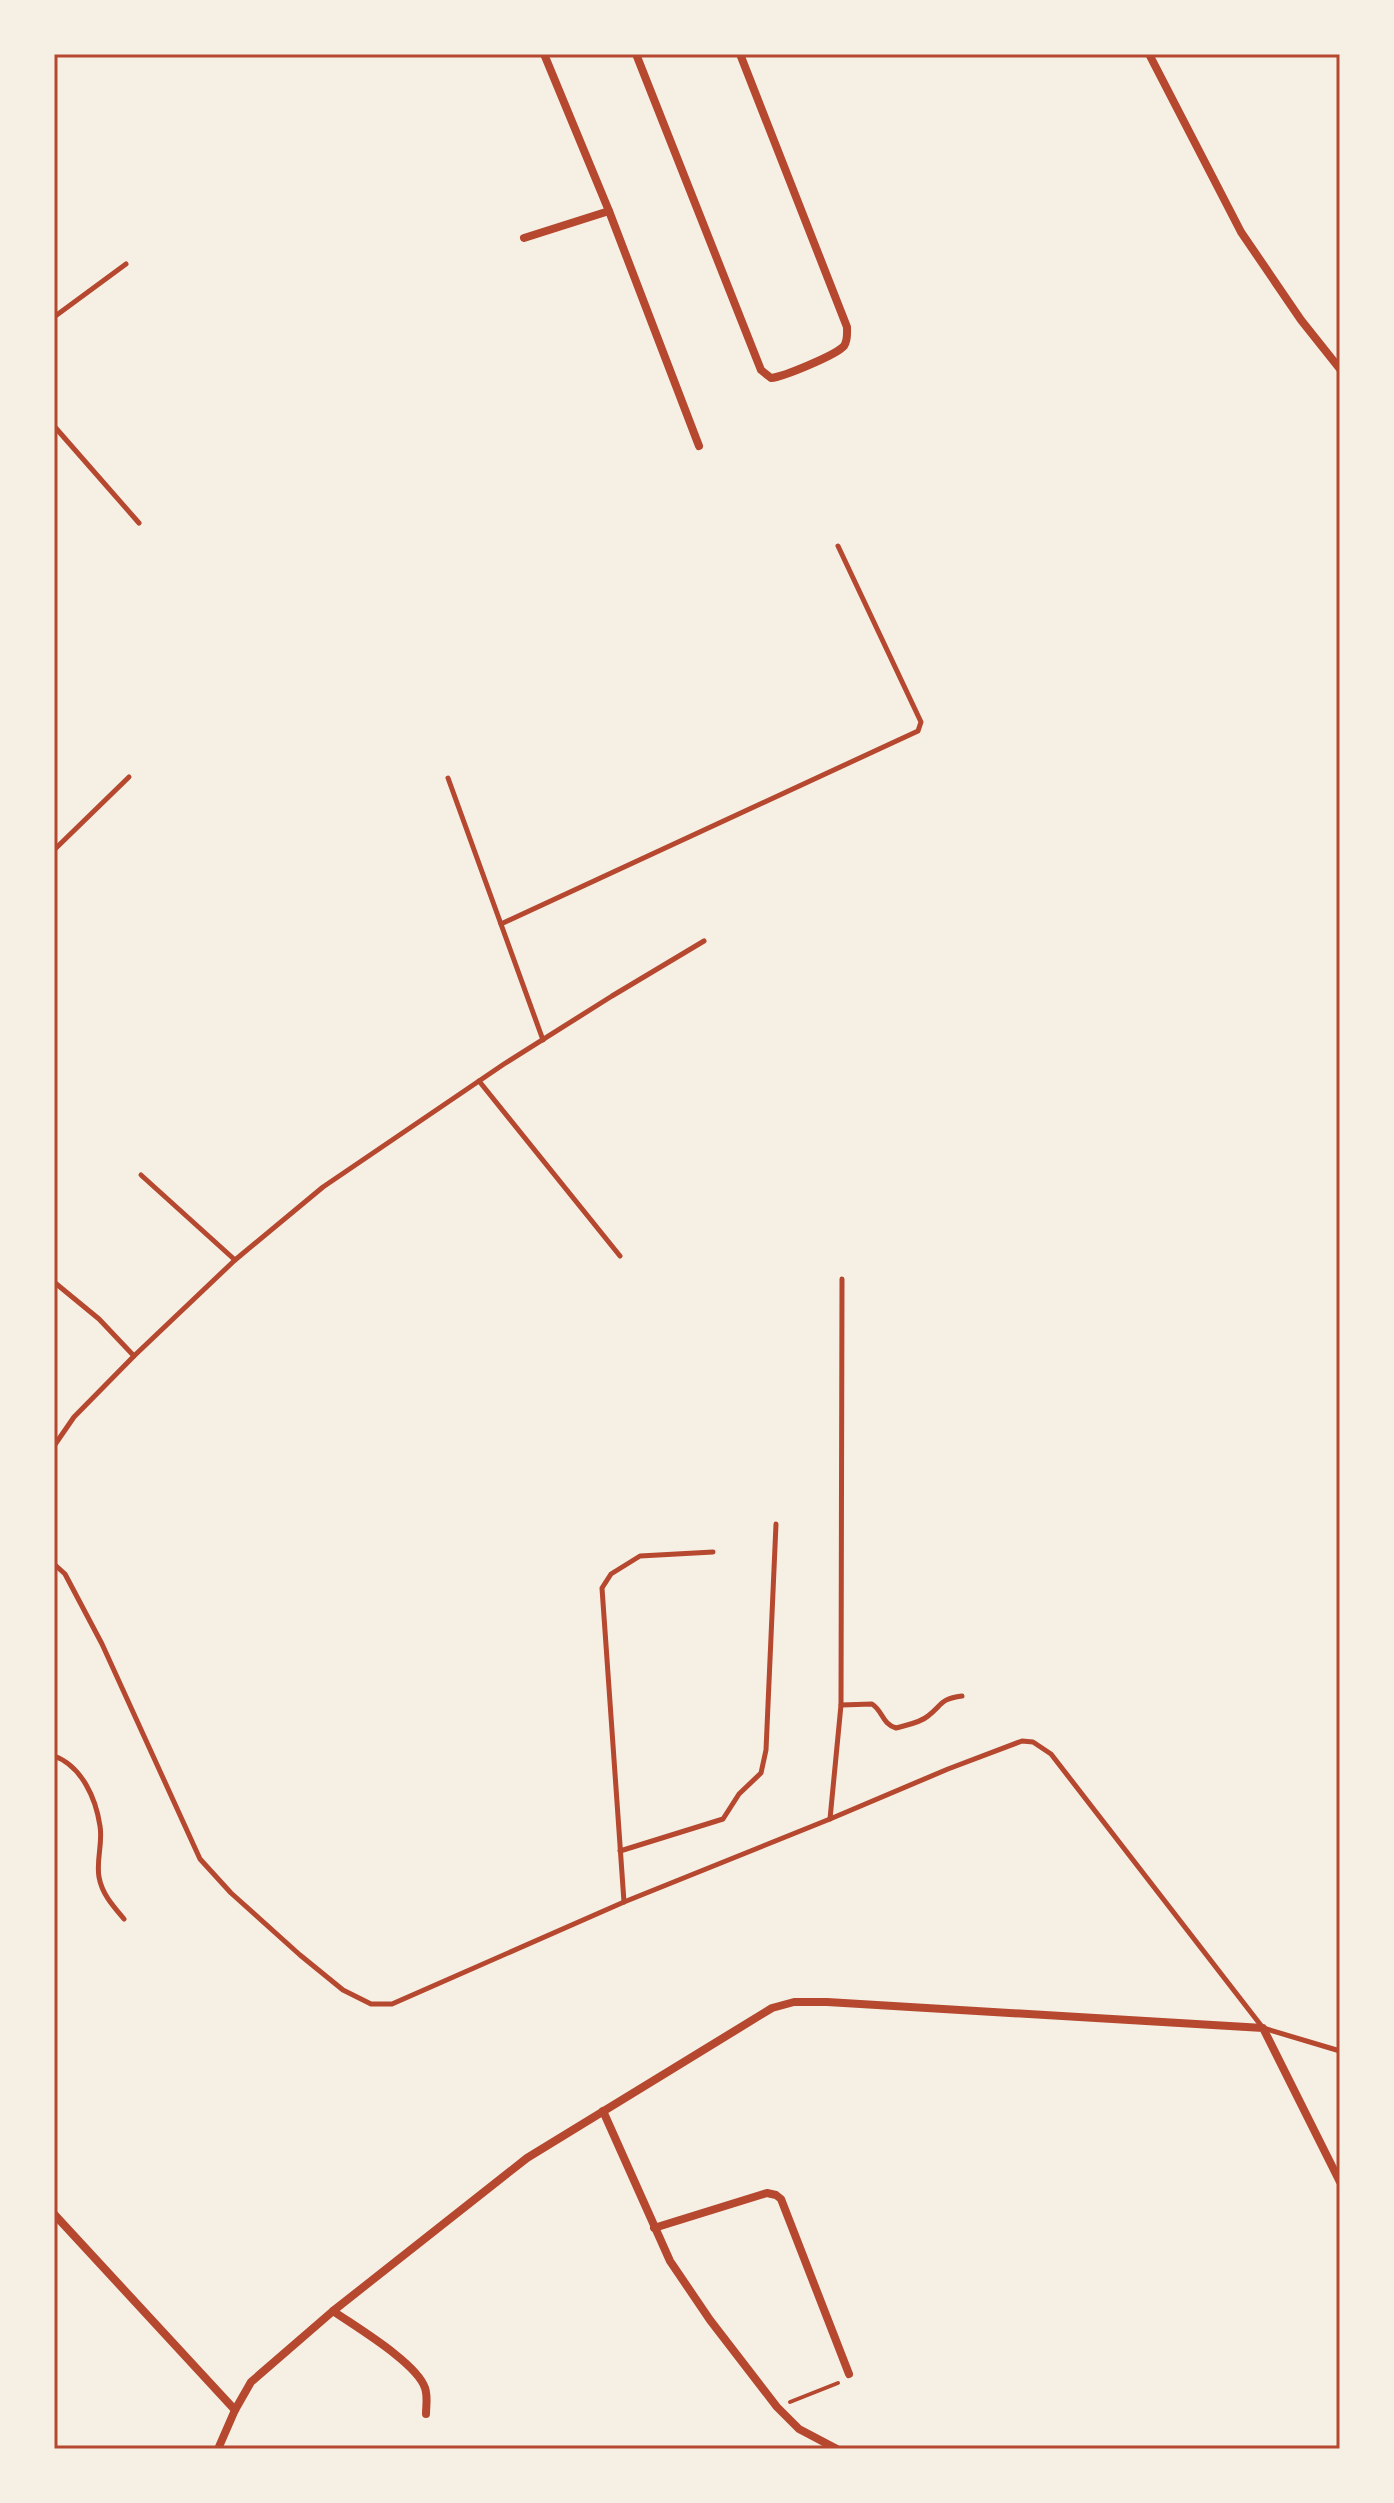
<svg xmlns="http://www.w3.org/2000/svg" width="1394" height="2503" font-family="'Asap Condensed',sans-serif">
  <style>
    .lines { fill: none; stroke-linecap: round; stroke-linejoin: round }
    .path { stroke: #b5482f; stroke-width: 4 }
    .service { stroke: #b5482f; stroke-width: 5 }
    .minor { stroke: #b5482f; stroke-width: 8 }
    .neatline { fill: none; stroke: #b5482f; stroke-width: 3 }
  </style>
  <rect width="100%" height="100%" fill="#f6efe4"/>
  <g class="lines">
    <path class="path" d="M790,2402L838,2383"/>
    <g class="service">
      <path d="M54,317L126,264"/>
      <path d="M54,426L139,523"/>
      <path d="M448,778L543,1040"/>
      <path d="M54,850L129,777"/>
      <path d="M501,924L918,731L921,722L838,546"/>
      <path d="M479,1081L620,1256"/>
      <path d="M141,1175L235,1260"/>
      <path d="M54,1282L99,1319L134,1356"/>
      <path d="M54,1446L74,1417L134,1356L235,1260L323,1187L504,1064L612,996L704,941"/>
      <path d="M54,1564L65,1574L102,1644L200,1859L231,1893L300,1955L343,1990L371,2004H392L624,1902L830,1819L948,1769L1022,1741L1033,1742L1051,1754L1263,2028L1340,2051"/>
      <path d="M841,1705L872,1704C883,1711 882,1724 896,1728C906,1725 920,1723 928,1716C943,1704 940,1699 962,1696"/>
      <path d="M54,1756C82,1766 96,1799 100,1826C103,1843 96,1860 99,1877C102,1894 113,1906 124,1919"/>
      <path d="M830,1819L841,1705L842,1279"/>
      <path d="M620,1851L723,1819L739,1794L761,1773L766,1750L776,1524"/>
      <path d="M624,1902L602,1588L611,1574L640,1556L713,1552"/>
    </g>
    <g class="minor">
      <path d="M636,54L761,370L771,378C783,377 836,355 844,346C848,340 847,333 847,327L740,54"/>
      <path d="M1149,54L1241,232L1301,320L1340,369"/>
      <path d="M609,211L699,446"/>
      <path d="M524,238L609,211L544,54"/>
      <path d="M603,2111L670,2261L710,2320L777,2407L799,2429L837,2449"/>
      <path d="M54,2214L235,2410"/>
      <path d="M654,2228L767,2193L776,2195L781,2199L849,2374"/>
      <path d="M333,2311C356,2327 417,2363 425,2388C428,2396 426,2406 426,2414"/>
      <path d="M218,2449L235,2410L251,2382L333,2311L527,2158L772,2008L794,2002H827L1263,2028L1340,2182"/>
    </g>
  </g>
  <rect width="1394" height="2503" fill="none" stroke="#f6efe4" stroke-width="112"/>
  <rect x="56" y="56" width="1282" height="2391" class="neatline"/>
</svg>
